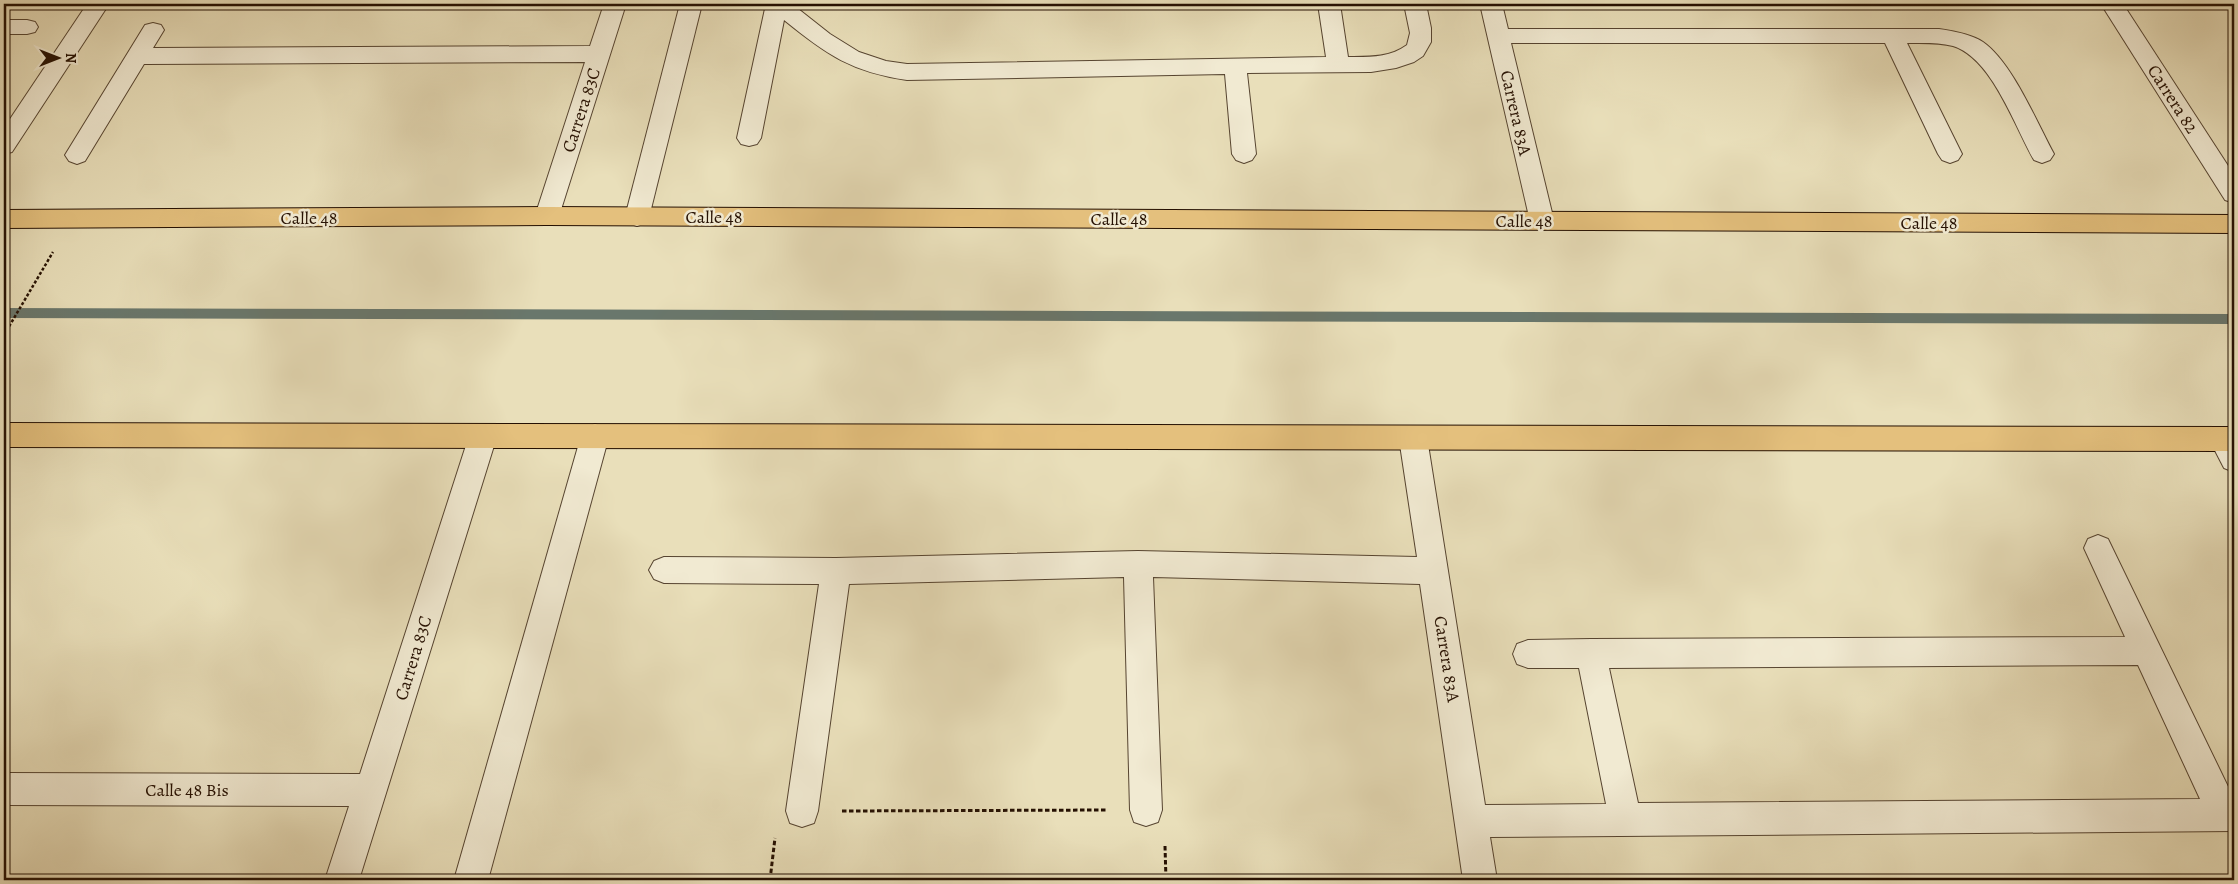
<svg xmlns="http://www.w3.org/2000/svg" width="2238" height="884" font-family="Alegreya,serif">
  <style>
    .lines { fill: none; stroke-linecap: round; stroke-linejoin: round }
    .stream { fill: #69776c; fill-rule: evenodd }
    .minor-casing { stroke: #564430; stroke-width: 2 }
    .major-casing { stroke: #251002; stroke-width: 2 }
    .path-far1 { stroke: #251002; stroke-width: 2.5; stroke-dasharray: 3 2; stroke-linecap: butt }
    .path { stroke: #251002; stroke-width: 3; stroke-dasharray: 4.5 2.5; stroke-linecap: butt }
    .minor { fill: #f1ead2; fill-rule: evenodd }
    .major { fill: #e4c07d; fill-rule: evenodd }
    .labels { text-anchor: middle; stroke-width: 5; stroke-linejoin: round; paint-order: stroke }
    .street-label { font-size: 18px; fill: #251002; stroke: #f1ead2 }
  </style>
  <rect width="100%" height="100%" fill="#e9dfba"/>
  <filter id="stains"><feTurbulence type="fractalNoise" baseFrequency=".004" numOctaves="4"/><feColorMatrix values="0 0 0 0 .2 0 0 0 0 .09 0 0 0 0 .02 0 0 0 .5 -.17"/></filter>
  <radialGradient id="worn" r=".72"><stop offset=".6" stop-color="#630" stop-opacity="0"/><stop offset="1" stop-color="#630" stop-opacity=".3"/></radialGradient>
  <g class="lines">
    <path class="stream" d="M4,308L2234,314V324L4,318Z"/>
    <defs>
      <g id="minor">
        <path d="M87,4H109L12,152L4,154V128Z"/>
        <path d="M604,4H626L559,216L556,222L547,225L538,222L535,216L585,62L144,64L85,161L77,164L69,161L65,155L145,25L153,23L161,25L164,30L153,48L590,46Z"/>
        <path d="M680,4H702L649,217L646,223L637,226L628,223L625,217Z"/>
        <path d="M766,4H792L830,34L859,52L886,61L907,64L1326,57L1318,4H1340L1348,57C1369,57 1389,58 1407,45L1410,33L1404,4H1426L1431,28V42L1423,56L1414,62L1396,68L1371,72L1247,73L1256,154L1252,160L1244,163L1236,160L1232,154L1225,74L907,80C852,72 827,55 784,20L761,138L757,144L749,146L741,144L737,138Z"/>
        <path d="M1480,4H1502L1508,29H1939C1953,31 1971,34 1983,42C2012,62 2037,123 2054,154L2050,160L2042,163L2034,160C2015,127 1992,58 1953,46C1938,42 1922,43 1907,43L1962,154L1958,160L1950,163L1942,160L1938,154L1885,43H1511L1554,221L1551,228L1542,230L1533,228L1530,221Z"/>
        <path d="M2101,4H2123L2234,175V203L2225,200Z"/>
        <path d="M4,20H27L35,22L38,27L35,32L27,34H4Z"/>
        <path d="M483,424L493,428L497,436L359,880H325L349,806L4,805V773L360,774L469,436L473,428Z"/>
        <path d="M595,424L605,428L609,436L488,880H454L581,436L585,428Z"/>
        <path d="M1413,426L1423,430L1427,438L1485,805L1606,804L1579,668H1528L1517,664L1513,654L1517,644L1528,640L1591,639L2125,637L2084,548L2088,539L2098,535L2108,539L2234,799V831L1490,837L1497,880H1463L1420,584L1153,577L1162,810L1158,822L1146,826L1134,822L1130,810L1124,577L849,584L818,811L814,823L802,827L790,823L786,811L819,584L664,583L654,579L649,570L654,561L664,557L836,558L1138,551L1417,557L1399,438L1403,430ZM2138,665L2200,799L1638,803L1609,668Z"/>
        <path d="M2223,427L2233,431L2234,434V472L2224,468L2209,439L2213,431Z"/>
      </g>
      <g id="major">
        <path d="M547,207L2234,215V233L547,225L4,228V210Z"/>
        <path d="M4,423L2234,427V451L4,447Z"/>
      </g>
    </defs>
    <use href="#minor" class="minor-casing"/>
    <use href="#major" class="major-casing"/>
    <path class="path-far1" d="M4,335L53,252"/>
    <g class="path">
      <path d="M842,811L1106,810"/>
      <path d="M1165,846L1166,880"/>
      <path d="M770,880L775,838"/>
    </g>
    <use href="#minor" class="minor"/>
    <use href="#major" class="major"/>
  </g>
  <g class="labels">
    <g class="street-label">
      <text transform="translate(2173 99) rotate(57)" y="6">Carrera 82</text>
      <text transform="translate(581 110) rotate(-72)" y="6">Carrera 83C</text>
      <text transform="translate(1516 113) rotate(77)" y="6">Carrera 83A</text>
      <text x="714" y="223">Calle 48</text>
      <text x="309" y="224">Calle 48</text>
      <text x="1119" y="225">Calle 48</text>
      <text x="1524" y="227">Calle 48</text>
      <text x="1929" y="229">Calle 48</text>
      <text transform="translate(413 658) rotate(-73)" y="6">Carrera 83C</text>
      <text transform="translate(1447 659) rotate(81)" y="6">Carrera 83A</text>
      <text x="187" y="796">Calle 48 Bis</text>
    </g>
  </g>
  <rect width="2238" height="884" fill="none" stroke="#e9dfba" stroke-width="20"/>
  <rect x="5" y="5" width="2228" height="874" fill="none" stroke="#251002" stroke-width="2.5"/>
  <rect x="10" y="10" width="2218" height="864" fill="none" stroke="#251002"/>
  <g transform="translate(58 58) rotate(90)" stroke="#f1ead2" stroke-width="4" paint-order="stroke">
  <path d="M0-4L9 19L0 12L-9 19Z" fill="#251002"/>
  <text y="-8" font-size="14" font-weight="bold" text-anchor="middle" fill="#251002">N</text>
  </g>
  <rect width="100%" height="100%" filter="url(#stains)"/>
  <rect width="100%" height="100%" fill="url(#worn)"/>
</svg>
